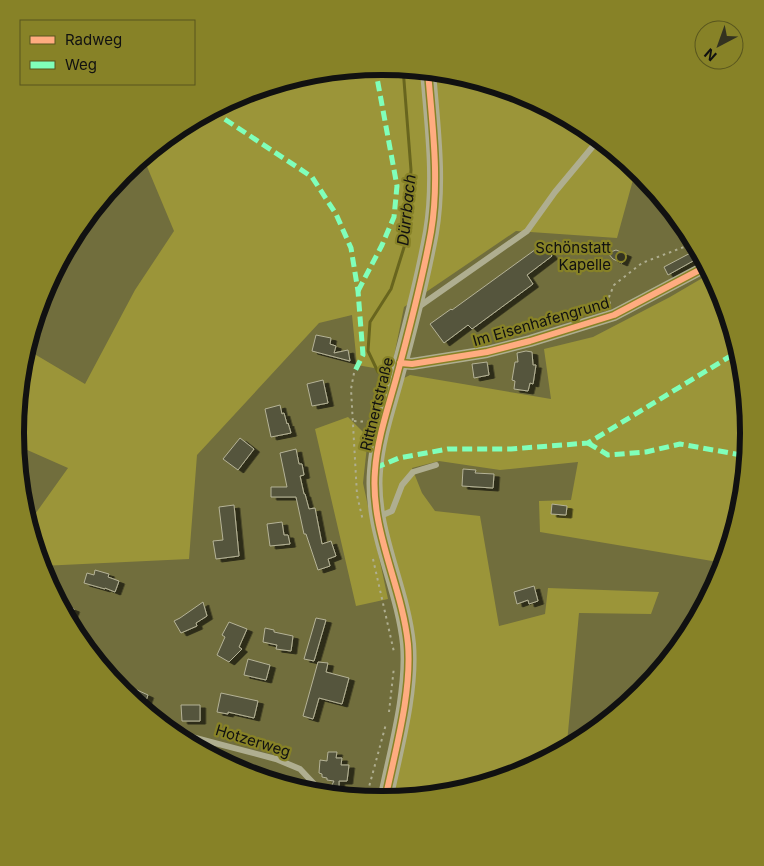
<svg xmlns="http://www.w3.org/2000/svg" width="764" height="866" font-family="Inter,sans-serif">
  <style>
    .green { fill: #9b9539 }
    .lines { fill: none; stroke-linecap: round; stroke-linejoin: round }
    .stream { stroke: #68651e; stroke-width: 3 }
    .building { fill: #55543d; stroke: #b5b397; filter: url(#shadow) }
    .path { stroke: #afae90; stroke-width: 2; stroke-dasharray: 2.5 4; stroke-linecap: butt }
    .service { stroke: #afae90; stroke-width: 6 }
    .minor { stroke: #afae90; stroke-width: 12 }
    .tertiary { stroke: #afae90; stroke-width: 16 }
    .quiet { stroke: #80ffba; stroke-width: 5; stroke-dasharray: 10 5; stroke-linecap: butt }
    .cycleway-casing { stroke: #878227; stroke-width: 9 }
    .cycleway { stroke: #ffac80; stroke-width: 6 }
    .poi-dot { fill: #333220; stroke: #878227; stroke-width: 2 }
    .labels { text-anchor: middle; stroke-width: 4.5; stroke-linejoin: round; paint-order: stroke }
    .poi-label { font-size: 15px; fill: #111; stroke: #878227; text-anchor: end }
    .street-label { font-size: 15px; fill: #111; stroke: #878227 }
    .water-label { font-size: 16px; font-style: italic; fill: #111; stroke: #878227 }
    .rim { fill: none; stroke: #111; stroke-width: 6 }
  </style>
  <defs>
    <filter id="shadow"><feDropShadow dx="5.5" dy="3" stdDeviation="0" flood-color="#0009"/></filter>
  </defs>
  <rect width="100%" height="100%" fill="#716e3d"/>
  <g class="green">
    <path d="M382,66L454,73L523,94L586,128L636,169L617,238L516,231L404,307L391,371L357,365L352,315L319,323L197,455L189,559L41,566L28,524L68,468L16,445L15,433L22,361L26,349L85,384L135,290L174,231L143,157L178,128L242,94L311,73Z"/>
    <path d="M711,273L721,293L742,362L749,433L742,505L724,563L540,532L539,501L571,500L578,462L500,470L439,461L412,468L422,493L435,511L480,516L499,626L545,614L548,588L659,592L651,614L579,613L567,743L574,745L522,772L453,793L390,799L413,682L385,529L379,475L398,381L410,375L551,399L544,349L593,337L670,297Z"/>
    <path d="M348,417L368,437L363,483L388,599L356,606L315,429Z"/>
  </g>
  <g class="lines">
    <path class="stream" d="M378,372L368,351L370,322L391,289L406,241L411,170L403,68"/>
  </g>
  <g class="building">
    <path d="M543,244L552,256L527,275L533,284L472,329L468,325L444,343L430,324L451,309L452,310Z"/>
    <path d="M698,249L702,256L668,275L664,267Z"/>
    <path d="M616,250L626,254L622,263L613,259L608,253Z"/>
    <path d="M316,335L331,338L330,344L336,346L334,353L348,350L350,361L312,351Z"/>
    <path d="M526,351L532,352L533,365H536L533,384L530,383L528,391L514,389L515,381L512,380L515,362H518L517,353Z"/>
    <path d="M487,362L489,375L474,378L472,364Z"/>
    <path d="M323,380L328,403L312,406L307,384Z"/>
    <path d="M280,405L282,414L284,413L287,424L288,423L291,433L271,437L265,409Z"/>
    <path d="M240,438L254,449L238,470L223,459Z"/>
    <path d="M296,449L299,464H302L304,475L300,476L304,494H305L309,509L315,508L322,544L331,541L336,556L328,559L330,566L318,570L306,534H304L296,497H271V487H287L280,453Z"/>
    <path d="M463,469L476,470L475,473L494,474L493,488L462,486Z"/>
    <path d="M552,504L567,506L566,515L551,514Z"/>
    <path d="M234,505L239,556L216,559L213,541L223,540L219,507Z"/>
    <path d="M282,522L284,535H288L290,544L270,546L267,524Z"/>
    <path d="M95,570L109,574L108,577L119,581L115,592L105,588V589L84,583L87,573L94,575Z"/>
    <path d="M534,586L538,601L529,604L528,600L517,604L514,592Z"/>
    <path d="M203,602L207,616L196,623L197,626L181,633L174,621L180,618Z"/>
    <path d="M66,606L74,609L69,623L64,613Z"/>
    <path d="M316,618L326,620L314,661L304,659Z"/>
    <path d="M229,622L247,629L239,647L242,649L229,662L217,655L225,637L222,635Z"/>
    <path d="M265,628L274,630V632L293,636L291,651L276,649L277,645L263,642Z"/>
    <path d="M248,659L270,665L266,680L244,675Z"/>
    <path d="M318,662L328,663L326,672L349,678L342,704L319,698L313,719L303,716Z"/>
    <path d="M137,690L148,695L143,709L132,701Z"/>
    <path d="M221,693L258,701L254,718L228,712V714L217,712Z"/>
    <path d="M181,705H200V721H182Z"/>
    <path d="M328,752H337L336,758H342L341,765H349L347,781H339V796L327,795L334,781L327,780V778L322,777V774L319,773L320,760L327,761Z"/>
  </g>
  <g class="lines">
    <g class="path">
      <path d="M610,304L609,297L614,285L642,263L684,247L694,241"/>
      <path d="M354,373L351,389L357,495L363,521"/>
      <path d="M354,421L369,422"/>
      <path d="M373,559L394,652"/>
      <path d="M389,712L394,667"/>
      <path d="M366,798L386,724"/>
    </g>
    <g class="service">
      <path d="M417,308L527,231L555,192L599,139"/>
      <path d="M378,517L392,511L402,485L413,472L436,465"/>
      <path d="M169,731L276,759L300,769L317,787L318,794"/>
    </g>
    <path class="minor" d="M400,363L412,364L487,352L530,341L614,315L707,266"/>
    <path class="tertiary" d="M385,800C395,751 412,693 408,644C402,585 370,531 375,471C377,440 388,408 396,379C409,331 422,282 431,232C440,179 432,124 428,71"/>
    <g class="quiet">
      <path d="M215,108L223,118L312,177L336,214L351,248L358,291L363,355L354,373"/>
      <path d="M358,291L382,245L394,217L397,186L375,67"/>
      <path d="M588,443L608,455L646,452L680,444L747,456"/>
      <path d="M375,468L399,458L448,449H511L588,443L729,357L740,354"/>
    </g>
    <defs>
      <g id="cycleway">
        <path d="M400,363L412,364L487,352L530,341L614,315L707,266"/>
        <path d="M385,800C395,751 412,693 408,644C402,585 370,531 375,471C377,440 388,408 396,379C409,331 422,282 431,232C440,179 432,124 428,71"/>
      </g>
    </defs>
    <use href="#cycleway" class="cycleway-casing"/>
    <use href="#cycleway" class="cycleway"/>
  </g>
  <circle class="poi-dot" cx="621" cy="257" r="5"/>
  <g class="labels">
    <g class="poi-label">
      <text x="611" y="253">Schönstatt<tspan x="611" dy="17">Kapelle</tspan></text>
    </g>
    <g class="street-label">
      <text transform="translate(541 322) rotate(-16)" y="5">Im Eisenhafengrund</text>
      <text transform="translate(377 404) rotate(-76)" y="5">Rittnertstraße</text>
      <text transform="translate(253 741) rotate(17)" y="5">Hotzerweg</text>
    </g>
    <g class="water-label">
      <text transform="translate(406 210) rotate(-84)" y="6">Dürrbach</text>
    </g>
  </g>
  <path d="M0 0H764V866H0ZM24 433a358 358 0 1 1 716 0a358 358 0 1 1-716 0Z" fill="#878227" fill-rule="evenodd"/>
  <path class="rim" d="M24 433a358 358 0 1 1 716 0a358 358 0 1 1-716 0Z"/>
  <rect x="20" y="20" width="175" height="65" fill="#878227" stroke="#58551e"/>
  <rect x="30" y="36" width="25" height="8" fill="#ffac80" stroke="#58551e"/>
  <text x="65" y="45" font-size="15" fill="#111111">Radweg</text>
  <rect x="30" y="61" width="25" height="8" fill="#80ffba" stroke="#58551e"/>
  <text x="65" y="70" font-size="15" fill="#111111">Weg</text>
  <g transform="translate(719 45) rotate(221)"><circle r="24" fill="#878227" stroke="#58551e"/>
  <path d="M0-4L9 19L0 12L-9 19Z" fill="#333220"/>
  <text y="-8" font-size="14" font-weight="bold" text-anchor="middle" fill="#111111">N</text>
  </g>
</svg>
